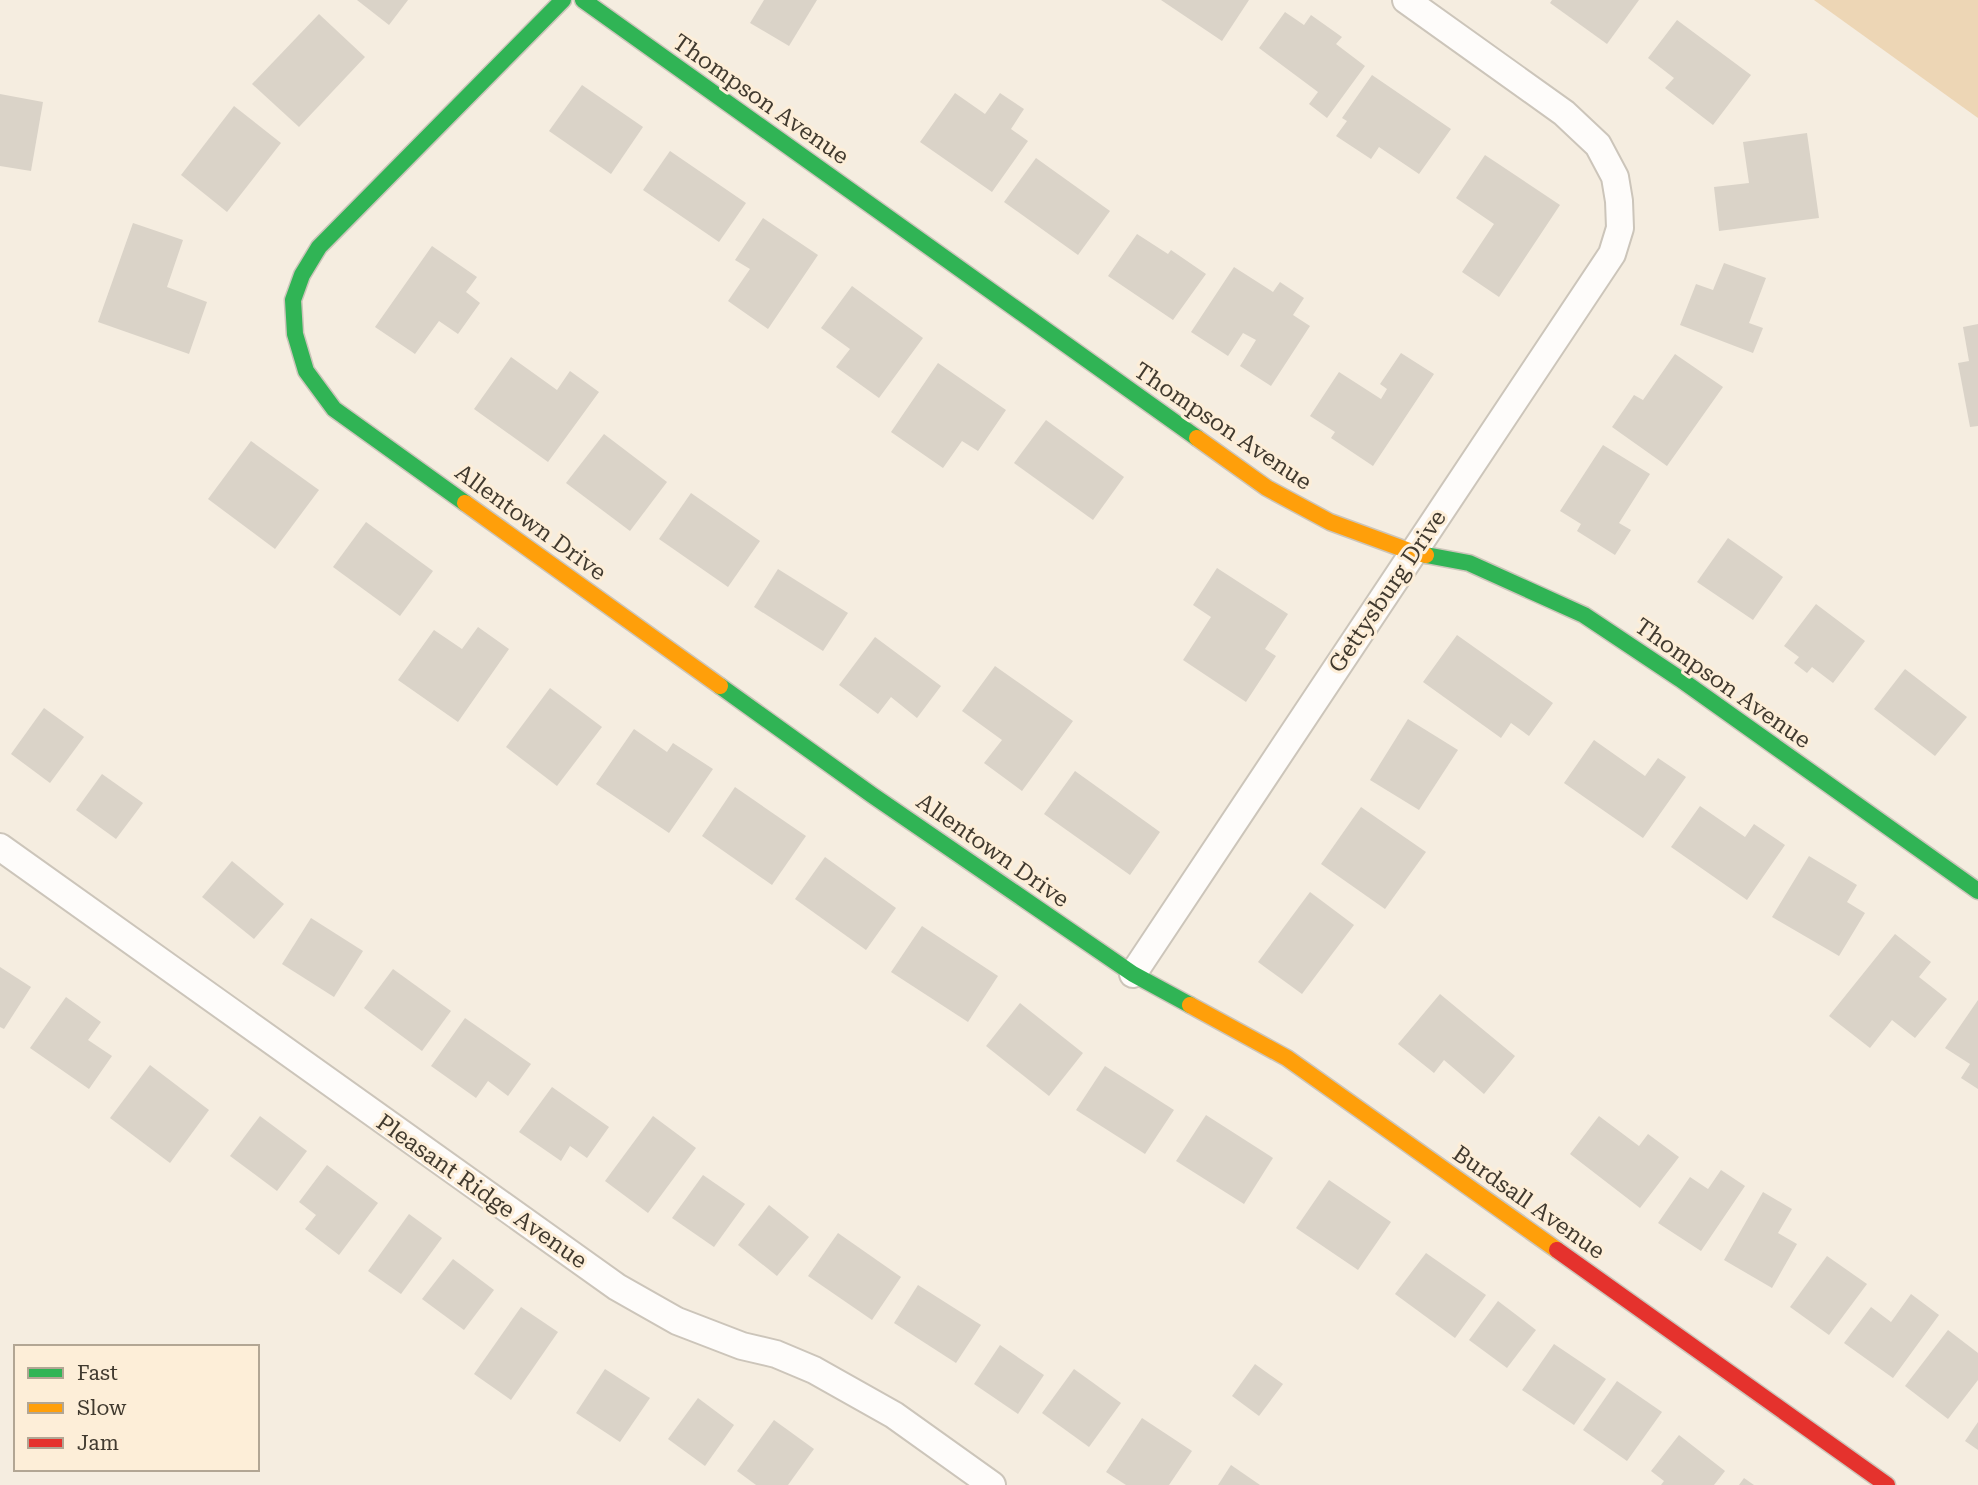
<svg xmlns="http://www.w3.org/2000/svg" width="1978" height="1485" font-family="'Roboto Serif',serif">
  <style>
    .green { fill: #edd6b5 }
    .building { fill: #dad3c8 }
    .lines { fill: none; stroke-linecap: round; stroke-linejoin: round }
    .street-casing { stroke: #ccc5ba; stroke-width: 30 }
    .fast-casing { stroke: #ccc5ba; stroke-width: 19 }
    .slow-casing { stroke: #ccc5ba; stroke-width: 19 }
    .jam-casing { stroke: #ccc5ba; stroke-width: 19 }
    .street { stroke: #fefcfa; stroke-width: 26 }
    .fast { stroke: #30b455; stroke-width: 16 }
    .slow { stroke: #ff9f0a; stroke-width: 16 }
    .jam { stroke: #e5322d; stroke-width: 16 }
    .labels { text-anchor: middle; stroke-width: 6; stroke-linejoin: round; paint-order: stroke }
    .street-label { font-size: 23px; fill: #413a2f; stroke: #fdeed8 }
  </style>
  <rect width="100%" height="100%" fill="#f5ede0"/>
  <path class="green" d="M1814,0H1978V118Z"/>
  <g class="building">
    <path d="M357,0H408L389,25Z"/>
    <path d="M764,0H817L789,46L750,23Z"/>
    <path d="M1161,0H1249L1222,41Z"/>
    <path d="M1552,0H1639L1607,44L1550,3Z"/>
    <path d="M1285,12L1304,25L1311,15L1342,37L1336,44L1365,66L1327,118L1309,104L1318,92L1259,48Z"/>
    <path d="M319,14L365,57L299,127L252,84Z"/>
    <path d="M1677,20L1751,75L1713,125L1665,88L1674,78L1648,58Z"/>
    <path d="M1372,75L1451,129L1419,174L1379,147L1371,159L1336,136L1347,121L1342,118Z"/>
    <path d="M582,85L643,127L611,174L549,131Z"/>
    <path d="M955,93L985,114L1000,93L1024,109L1011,129L1028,141L992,192L920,142Z"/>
    <path d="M0,94L43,102L31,171L0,166Z"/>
    <path d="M234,106L281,143L227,212L181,175Z"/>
    <path d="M1807,133L1819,218L1719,231L1714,187L1749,183L1743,142Z"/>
    <path d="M670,151L746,203L719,242L643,190Z"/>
    <path d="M1485,155L1560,205L1499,297L1462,272L1494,224L1456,198Z"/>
    <path d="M1036,158L1110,211L1078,255L1004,202Z"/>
    <path d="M763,218L818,255L768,329L728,301L750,269L735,260Z"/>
    <path d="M133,223L183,240L167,287L207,302L189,354L98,322Z"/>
    <path d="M1137,234L1168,254L1171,250L1206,274L1173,320L1108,276Z"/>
    <path d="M432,246L477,277L466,292L480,303L458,334L439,321L415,354L375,327Z"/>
    <path d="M1724,263L1766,278L1749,323L1763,328L1753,353L1680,325L1696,284L1713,290Z"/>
    <path d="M1234,267L1273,292L1280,282L1304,298L1293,315L1310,326L1271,386L1240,366L1256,340L1243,333L1228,356L1191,332Z"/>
    <path d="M852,286L923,338L879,398L836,367L850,349L821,328Z"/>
    <path d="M1978,324V426L1970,427L1958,363L1969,361L1963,327Z"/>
    <path d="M1401,353L1434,374L1373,466L1331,438L1335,432L1310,416L1339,372L1381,399L1387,389L1380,384Z"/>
    <path d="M1675,354L1723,387L1667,466L1612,427L1634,395L1643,400Z"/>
    <path d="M511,357L557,390L570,371L599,392L548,462L474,409Z"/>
    <path d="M938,363L1006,410L978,451L962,441L943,468L891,432Z"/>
    <path d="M1046,420L1124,477L1093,520L1014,463Z"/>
    <path d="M604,434L667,482L630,531L566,483Z"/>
    <path d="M251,441L319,490L275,549L208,499Z"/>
    <path d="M1603,445L1650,474L1619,523L1631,530L1615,555L1577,531L1581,524L1560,511Z"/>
    <path d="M691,493L760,541L728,587L659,539Z"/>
    <path d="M366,522L433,571L400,616L333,567Z"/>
    <path d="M1728,538L1783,577L1753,620L1697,582Z"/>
    <path d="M1217,568L1288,614L1265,649L1276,656L1246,702L1183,660L1211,617L1193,605Z"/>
    <path d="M778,569L848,613L823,651L754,607Z"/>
    <path d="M1816,604L1865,641L1833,683L1812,667L1807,673L1794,663L1799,657L1784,646Z"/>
    <path d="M478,627L509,649L458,722L398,680L434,630L462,649Z"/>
    <path d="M1457,635L1553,703L1529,736L1511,723L1501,738L1423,682Z"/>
    <path d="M875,637L941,686L917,718L891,697L878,714L839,685Z"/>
    <path d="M995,666L1073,721L1022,791L984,763L1002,740L962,711Z"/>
    <path d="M1905,669L1967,717L1935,756L1874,709Z"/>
    <path d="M550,688L602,727L557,786L506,747Z"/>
    <path d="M44,708L84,737L50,783L11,754Z"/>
    <path d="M1408,719L1458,750L1419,810L1370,780Z"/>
    <path d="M634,729L667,752L673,743L713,769L669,833L596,784Z"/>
    <path d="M1594,740L1645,776L1658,758L1686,777L1643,838L1564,783Z"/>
    <path d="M1075,771L1160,832L1130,875L1044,814Z"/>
    <path d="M102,774L143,803L116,839L76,810Z"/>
    <path d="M735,787L806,836L772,885L702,836Z"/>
    <path d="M1700,806L1745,837L1754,824L1785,845L1747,900L1671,847Z"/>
    <path d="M1361,807L1426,852L1385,909L1321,864Z"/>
    <path d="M1809,856L1857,885L1847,902L1865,913L1839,956L1772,917Z"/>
    <path d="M825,857L896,908L866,950L795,899Z"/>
    <path d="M232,861L284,904L254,939L202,897Z"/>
    <path d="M1310,892L1354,925L1302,994L1258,962Z"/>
    <path d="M311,918L363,951L334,997L282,964Z"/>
    <path d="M922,926L998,976L968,1022L891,972Z"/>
    <path d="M1895,934L1931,962L1919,977L1947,999L1915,1038L1892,1020L1870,1048L1829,1016Z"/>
    <path d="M0,967L31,987L4,1029L0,1027Z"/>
    <path d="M393,969L451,1011L422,1051L364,1008Z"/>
    <path d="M1440,994L1515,1056L1484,1094L1444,1060L1434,1073L1398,1044Z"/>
    <path d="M66,997L101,1022L88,1040L112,1056L89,1089L30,1048Z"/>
    <path d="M1978,1000V1089L1961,1078L1970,1064L1945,1048Z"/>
    <path d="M1020,1003L1083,1053L1049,1096L986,1046Z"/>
    <path d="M465,1018L531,1064L508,1096L488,1081L476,1098L431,1066Z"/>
    <path d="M150,1065L209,1110L170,1163L110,1118Z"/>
    <path d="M1105,1066L1174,1110L1145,1154L1076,1110Z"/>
    <path d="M552,1087L609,1127L587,1158L570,1146L561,1161L519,1132Z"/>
    <path d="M1206,1115L1273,1158L1244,1204L1176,1161Z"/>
    <path d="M260,1116L307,1151L277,1191L230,1156Z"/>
    <path d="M653,1116L696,1148L648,1213L605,1181Z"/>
    <path d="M1599,1116L1639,1146L1648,1134L1679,1157L1640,1208L1570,1154Z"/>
    <path d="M327,1165L378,1203L339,1255L305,1229L316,1215L299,1202Z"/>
    <path d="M1721,1170L1745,1186L1701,1251L1658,1223L1690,1177L1708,1189Z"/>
    <path d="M703,1175L745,1204L714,1247L672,1218Z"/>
    <path d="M1329,1180L1391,1222L1358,1270L1296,1228Z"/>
    <path d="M1763,1192L1792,1209L1778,1233L1797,1244L1772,1288L1724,1260Z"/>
    <path d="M769,1205L809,1237L777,1276L738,1245Z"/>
    <path d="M409,1214L442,1238L401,1294L368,1271Z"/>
    <path d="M838,1233L901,1277L872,1320L808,1276Z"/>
    <path d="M1426,1253L1486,1295L1455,1338L1395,1294Z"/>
    <path d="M1827,1256L1867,1284L1829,1335L1790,1307Z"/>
    <path d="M453,1259L494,1290L464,1330L422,1299Z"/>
    <path d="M918,1285L981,1325L956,1363L894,1323Z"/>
    <path d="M1911,1294L1939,1315L1893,1378L1844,1343L1871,1307L1891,1322Z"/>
    <path d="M1498,1301L1536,1330L1507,1368L1469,1340Z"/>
    <path d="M521,1307L558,1332L511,1400L474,1374Z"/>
    <path d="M1948,1330L1978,1353V1380L1948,1419L1905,1386Z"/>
    <path d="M1554,1344L1606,1379L1574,1425L1522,1390Z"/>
    <path d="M1000,1345L1044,1375L1018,1414L974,1384Z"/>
    <path d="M1255,1364L1283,1384L1259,1416L1232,1396Z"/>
    <path d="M605,1369L650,1398L620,1442L576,1413Z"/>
    <path d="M1074,1369L1121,1403L1089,1447L1042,1413Z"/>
    <path d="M1617,1381L1662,1412L1627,1461L1583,1430Z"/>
    <path d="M698,1398L734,1425L705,1466L668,1439Z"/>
    <path d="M1142,1418L1192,1451L1169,1485H1126L1106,1472Z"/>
    <path d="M774,1420L814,1449L788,1485H756L737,1471Z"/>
    <path d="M1978,1422V1450L1965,1441Z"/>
    <path d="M1679,1435L1725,1471L1714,1485H1661L1664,1481L1651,1471Z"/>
    <path d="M1231,1465L1260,1485H1218Z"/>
    <path d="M1744,1478L1754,1485H1739Z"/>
  </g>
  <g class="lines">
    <defs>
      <g id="street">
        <path d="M0,847L617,1287L677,1321L742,1346L776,1354L814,1370L894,1415L992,1485"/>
        <path d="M1133,974L1612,254L1620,228L1619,201L1615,177L1598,145L1564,113L1406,0"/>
      </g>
      <g id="fast">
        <path d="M583,0L1197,438"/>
        <path d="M465,503L334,409L306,371L295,334L293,300L302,275L319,247L563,0"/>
        <path d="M1426,555L1469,563L1584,615L1680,679L1978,891"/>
        <path d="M720,686L872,795L1133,974L1190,1005"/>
      </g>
      <g id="slow">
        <path d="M1197,438L1267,488L1330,522L1412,552L1426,555"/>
        <path d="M465,503L720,686"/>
        <path d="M1190,1005L1287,1058L1557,1250"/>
      </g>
      <path id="jam" d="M1557,1250L1887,1485"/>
    </defs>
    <use href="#street" class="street-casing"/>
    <use href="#fast" class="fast-casing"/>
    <use href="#slow" class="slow-casing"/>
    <use href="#jam" class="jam-casing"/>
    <use href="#street" class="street"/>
    <use href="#fast" class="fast"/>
    <use href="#slow" class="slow"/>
    <use href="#jam" class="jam"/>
  </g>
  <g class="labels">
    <g class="street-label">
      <text transform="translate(761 99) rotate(35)" y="8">Thompson Avenue</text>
      <text transform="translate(1223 426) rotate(34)" y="8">Thompson Avenue</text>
      <text transform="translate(531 522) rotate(36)" y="8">Allentown Drive</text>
      <text transform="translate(1387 591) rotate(-56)" y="8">Gettysburg Drive</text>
      <text transform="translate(1723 683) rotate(35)" y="8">Thompson Avenue</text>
      <text transform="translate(993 850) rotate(35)" y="8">Allentown Drive</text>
      <text transform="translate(482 1191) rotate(35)" y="8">Pleasant Ridge Avenue</text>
      <text transform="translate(1529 1202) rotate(35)" y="8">Burdsall Avenue</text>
    </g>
  </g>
  <rect x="14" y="1345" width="245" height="126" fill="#fdeed8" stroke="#b2a694" stroke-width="2"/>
  <rect x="28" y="1368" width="35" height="10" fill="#30b455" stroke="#b2a694" stroke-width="2"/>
  <text x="77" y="1380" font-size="21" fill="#413a2f">Fast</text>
  <rect x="28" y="1403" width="35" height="10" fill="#ff9f0a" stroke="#b2a694" stroke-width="2"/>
  <text x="77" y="1415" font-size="21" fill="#413a2f">Slow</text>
  <rect x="28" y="1438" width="35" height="10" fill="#e5322d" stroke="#b2a694" stroke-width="2"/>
  <text x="77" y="1450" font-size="21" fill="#413a2f">Jam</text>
</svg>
